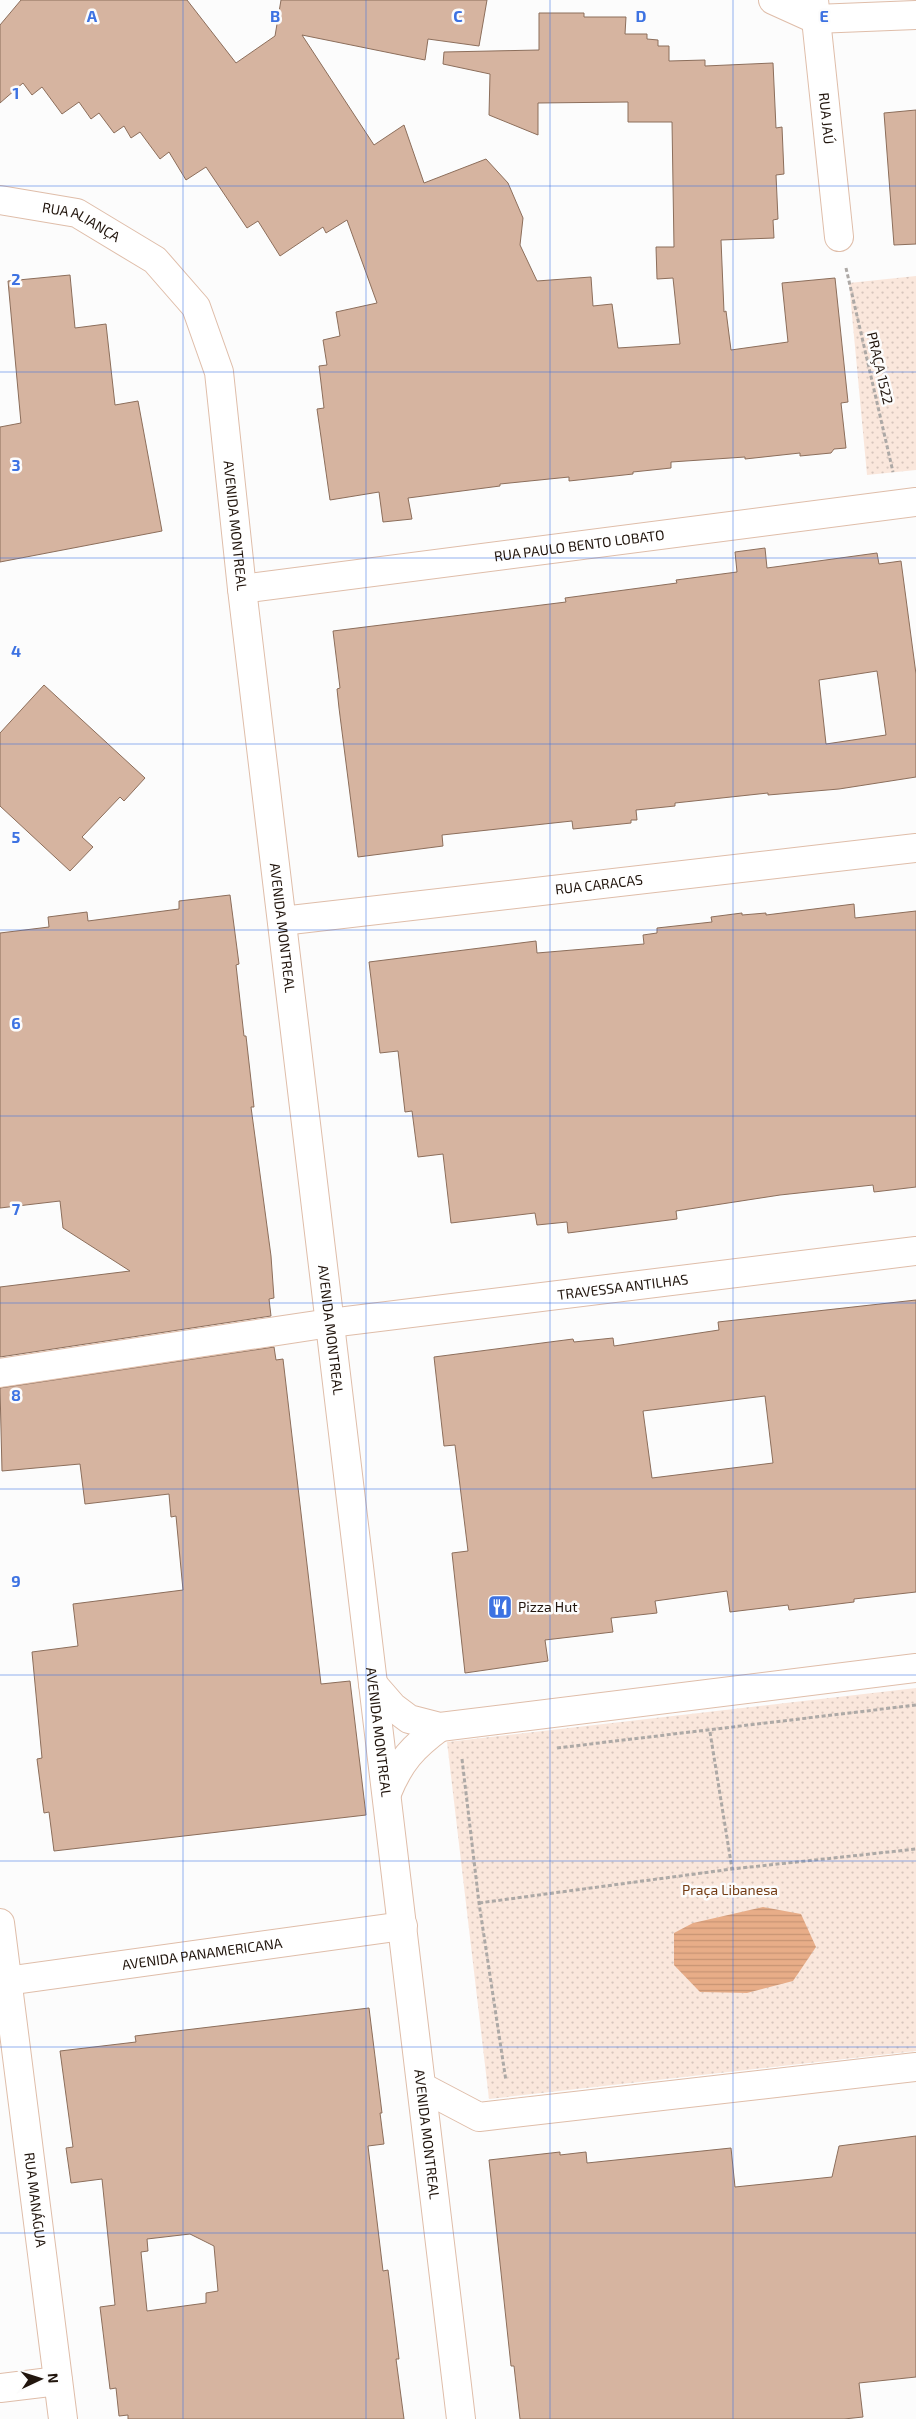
<svg xmlns="http://www.w3.org/2000/svg" width="916" height="2419" font-family="'Exo 2',sans-serif">
  <style>
    .park { fill: url(#park-dots) }
    .water { fill: url(#water-rules) }
    .building { fill: #d6b4a0; stroke: #8c6e5b; fill-rule: evenodd }
    .lines { fill: none; stroke-linecap: round; stroke-linejoin: round }
    .pedestrian-casing { stroke: #dfbda9; stroke-width: 30 }
    .minor-casing { stroke: #dfbda9; stroke-width: 30 }
    .tertiary-casing { stroke: #dfbda9; stroke-width: 30 }
    .secondary-casing { stroke: #dfbda9; stroke-width: 30 }
    .path { stroke: #ada9a6; stroke-width: 3; stroke-dasharray: 4 2.5; stroke-linecap: butt }
    .pedestrian { stroke: #fff; stroke-width: 28 }
    .minor { stroke: #fff; stroke-width: 28 }
    .tertiary { stroke: #fff; stroke-width: 28 }
    .secondary { stroke: #fff; stroke-width: 28 }
    .grid { fill: none; stroke: #3d72e2; stroke-width: 1; stroke-opacity: 0.55 }
    .labels { text-anchor: middle; stroke-width: 5; stroke-linejoin: round; paint-order: stroke }
    .street-label { font-size: 14px; fill: #21150d; stroke: #fcfcfc }
    .poi-label { font-size: 14px; fill: #21150d; stroke: #fcfcfc; text-anchor: start }
    .park-label { font-size: 14px; fill: #743d15; stroke: #fcfcfc }
    .grid-label { font-size: 16px; text-anchor: middle; font-weight: bold; fill: #3d72e2; stroke: #fcfcfc; stroke-width: 5; stroke-linejoin: round; paint-order: stroke }
  </style>
  <defs>
    <pattern id="park-dots" width="8" height="8" patternUnits="userSpaceOnUse" patternTransform="scale(1.25)"><rect width="8" height="8" fill="#fae7dc"/><path d="M2 2h.1M6 6h.1" fill="none" stroke="#d6c5bc" stroke-width="1.8" stroke-linecap="round"/></pattern>
    <pattern id="water-rules" width="6" height="5" patternUnits="userSpaceOnUse" patternTransform="scale(1.25)"><rect width="6" height="5" fill="#e8ad88"/><path d="M0 2.5h6" fill="none" stroke="#c79474"/></pattern>
  </defs>
  <rect width="100%" height="100%" fill="#fcfcfc"/>
  <g class="park">
    <path d="M916,276V470L867,475L849,283Z"/>
    <path d="M916,1688V2051L489,2099L447,1742Z"/>
  </g>
  <path class="water" d="M763,1907L801,1914L816,1947L793,1981L747,1993L700,1992L674,1965V1933L693,1923Z"/>
  <g class="building">
    <path d="M21,0H187L236,63L275,36L281,0H487L479,46L428,39L425,60L302,35L374,145L404,125L424,183L486,159L508,183L523,218L520,245L537,281L591,277L593,306L612,304L618,348L680,344L673,278L657,279L656,247H674L672,122H628V102L538,103V135L489,115L490,74L443,64L444,52L539,50V13H584V17H626L625,34H647V39L658,40V46H669V61L705,60V66L773,63L776,128L782,127L784,174L776,175L778,219L773,220L774,238L721,240L724,312L726,311L731,350L788,342L782,283L835,278L848,402L841,403L846,448L834,449L831,453L800,456V453L745,459V457L671,462V468L633,472V474L569,481V477L500,484V486L408,498L412,519L383,522L379,492L330,500L317,409L324,408L319,366L327,365L323,340L340,336L336,312L377,303L347,220L326,233L323,227L280,256L258,221L247,228L206,167L186,180L169,152L160,159L140,132L131,138L124,126L114,133L99,113L91,119L79,102L62,114L42,87L32,95L23,83L0,103V25Z"/>
    <path d="M916,110V244L894,245L884,113Z"/>
    <path d="M70,275L75,328L106,324L115,405L138,401L162,531L0,562V427L21,423L8,281Z"/>
    <path d="M765,548L767,568L877,553L879,564L901,561L916,674V777L839,789L768,795V793L675,803V806L636,810L637,820H631V823L573,829L572,821L442,835L443,846L358,857L339,708L337,689L340,688L333,631L566,602L565,598L677,583L676,580L737,572L735,552ZM877,671L886,735L826,744L819,680Z"/>
    <path d="M44,685L145,778L124,801L120,797L82,837L93,847L70,871L0,806V733Z"/>
    <path d="M230,895L239,964L236,965L244,1036H246L254,1107H251L271,1256L274,1298L269,1299L271,1316L0,1357V1287L130,1271L63,1228L60,1201L0,1208V933L49,927L48,917L87,912L88,921L179,909V901Z"/>
    <path d="M854,904L855,918L916,911V1187L874,1192L873,1185L780,1195L676,1211L677,1219L568,1233L567,1222L537,1225L535,1213L451,1223L443,1154L418,1157L412,1111L405,1112L398,1051L380,1053L369,962L536,941L537,953L644,944L643,935L657,933V928L712,922L711,917L742,913V915L766,913V915Z"/>
    <path d="M916,1300V1592L854,1599V1602L789,1610L788,1605L730,1612L727,1591L655,1601L657,1613L611,1618L613,1632L545,1640L548,1661L465,1673L452,1553L468,1551L455,1445L444,1446L434,1357L573,1339L574,1342L613,1338L614,1346L719,1330L718,1322ZM765,1396L773,1463L652,1478L643,1411Z"/>
    <path d="M274,1347L276,1360L283,1359L321,1684L350,1681L366,1815L54,1851L49,1812L44,1813L37,1759L42,1758L32,1652L78,1646L73,1604L183,1590L176,1516L171,1517L169,1494L85,1504L80,1464L2,1471L0,1388Z"/>
    <path d="M369,2008L382,2113H380L384,2144L368,2146L383,2271L388,2270L399,2359H396L404,2419H128V2415L119,2416L116,2388L110,2389L100,2307L115,2305L102,2179L71,2183L66,2148L73,2147L60,2051L136,2042L135,2036ZM190,2234L214,2246L218,2291L206,2293V2303L147,2311L141,2252L148,2251L147,2239Z"/>
    <path d="M916,2136V2377L859,2383L863,2417L844,2419H520L514,2366H511L489,2160L560,2152V2155L586,2152L587,2163L731,2148L735,2187L832,2177L839,2146Z"/>
  </g>
  <g class="lines">
    <defs>
      <path id="pedestrian" d="M0,1373L330,1323"/>
      <g id="minor">
        <path id="s1" d="M814,0L839,237"/>
        <path id="s2" d="M242,589L916,502"/>
        <path id="s3" d="M282,921L916,848"/>
        <path id="s4" d="M330,1323L916,1251"/>
        <path id="s5" d="M0,1923L63,2419"/>
        <path id="s6" d="M0,1982L403,1926"/>
        <path d="M0,2388L58,2381"/>
      </g>
      <g id="tertiary">
        <path id="s7" d="M0,200L77,213L155,260L196,307L219,372L242,589L461,2419"/>
        <path d="M373,1684L393,1707L409,1719L440,1727L916,1668"/>
        <path d="M387,1793C400,1761 413,1747 440,1727"/>
        <path d="M422,2087L479,2117L916,2067"/>
      </g>
      <path id="secondary" d="M773,0L815,19L916,15"/>
    </defs>
    <use href="#pedestrian" class="pedestrian-casing"/>
    <use href="#minor" class="minor-casing"/>
    <use href="#tertiary" class="tertiary-casing"/>
    <use href="#secondary" class="secondary-casing"/>
    <g class="path">
      <path d="M846,268L893,472"/>
      <path d="M710,1732L732,1869"/>
      <path d="M557,1748L916,1705"/>
      <path d="M462,1759L479,1903L506,2081"/>
      <path d="M479,1903L732,1869L916,1849"/>
    </g>
    <use href="#pedestrian" class="pedestrian"/>
    <use href="#minor" class="minor"/>
    <use href="#tertiary" class="tertiary"/>
    <use href="#secondary" class="secondary"/>
  </g>
  <path class="grid" d="M183,0V2419M366,0V2419M550,0V2419M733,0V2419M0,186H916M0,372H916M0,558H916M0,744H916M0,930H916M0,1116H916M0,1303H916M0,1489H916M0,1675H916M0,1861H916M0,2047H916M0,2233H916"/>
  <defs>
    <symbol id="restaurant-square" viewBox="-11 -11 22 22"><rect x="-9" y="-9" width="18" height="18" rx="4" fill="#3d72e2" stroke="#fcfcfc"/><path d="M-5-6h1v4h1v-4h1v4h1v-4h1v5L-1.5 .5V6h-2V.5L-5-1ZM5-6V6H3V1.5H1.5Q1.5-4 5-6Z" fill="#fff"/></symbol>
  </defs>
  <g fill-rule="evenodd">
    <use href="#restaurant-square" x="486" y="1593" width="28" height="28"/>
  </g>
  <g class="labels">
    <g class="street-label">
      <text dy="5" stroke="none"><textPath href="#s1" startOffset="119">RUA JAÚ</textPath></text>
      <text dy="5" stroke="none"><textPath href="#s7" startOffset="85">RUA ALIANÇA</textPath></text>
      <text transform="translate(880 368) rotate(77)" y="5">PRAÇA 1522</text>
      <text dy="5" stroke="none"><textPath href="#s7" startOffset="455">AVENIDA MONTREAL</textPath></text>
      <text dy="5" stroke="none"><textPath href="#s2" startOffset="340">RUA PAULO BENTO LOBATO</textPath></text>
      <text dy="5" stroke="none"><textPath href="#s3" startOffset="319">RUA CARACAS</textPath></text>
      <text dy="5" stroke="none"><textPath href="#s7" startOffset="860">AVENIDA MONTREAL</textPath></text>
      <text dy="5" stroke="none"><textPath href="#s4" startOffset="295">TRAVESSA ANTILHAS</textPath></text>
      <text dy="5" stroke="none"><textPath href="#s7" startOffset="1265">AVENIDA MONTREAL</textPath></text>
      <text dy="5" stroke="none"><textPath href="#s7" startOffset="1670">AVENIDA MONTREAL</textPath></text>
      <text dy="5" stroke="none"><textPath href="#s6" startOffset="204">AVENIDA PANAMERICANA</textPath></text>
      <text dy="5" stroke="none"><textPath href="#s7" startOffset="2075">AVENIDA MONTREAL</textPath></text>
      <text dy="5" stroke="none"><textPath href="#s5" startOffset="279">RUA MANÁGUA</textPath></text>
    </g>
    <g class="poi-label">
      <text x="518" y="1612">Pizza Hut</text>
    </g>
    <g class="park-label">
      <text x="730" y="1895">Praça Libanesa</text>
    </g>
  </g>
  <g class="grid-label">
    <text x="92" y="22">A</text>
    <text x="275" y="22">B</text>
    <text x="458" y="22">C</text>
    <text x="641" y="22">D</text>
    <text x="824" y="22">E</text>
    <text x="16" y="99">1</text>
    <text x="16" y="285">2</text>
    <text x="16" y="471">3</text>
    <text x="16" y="657">4</text>
    <text x="16" y="843">5</text>
    <text x="16" y="1029">6</text>
    <text x="16" y="1215">7</text>
    <text x="16" y="1401">8</text>
    <text x="16" y="1587">9</text>
  </g>
  <g transform="translate(40 2379) rotate(86)" stroke="#fcfcfc" stroke-width="4" paint-order="stroke">
  <path d="M0-4L9 19L0 12L-9 19Z" fill="#21150d"/>
  <text y="-8" font-size="14" font-weight="bold" text-anchor="middle" fill="#21150d">N</text>
  </g>
</svg>
